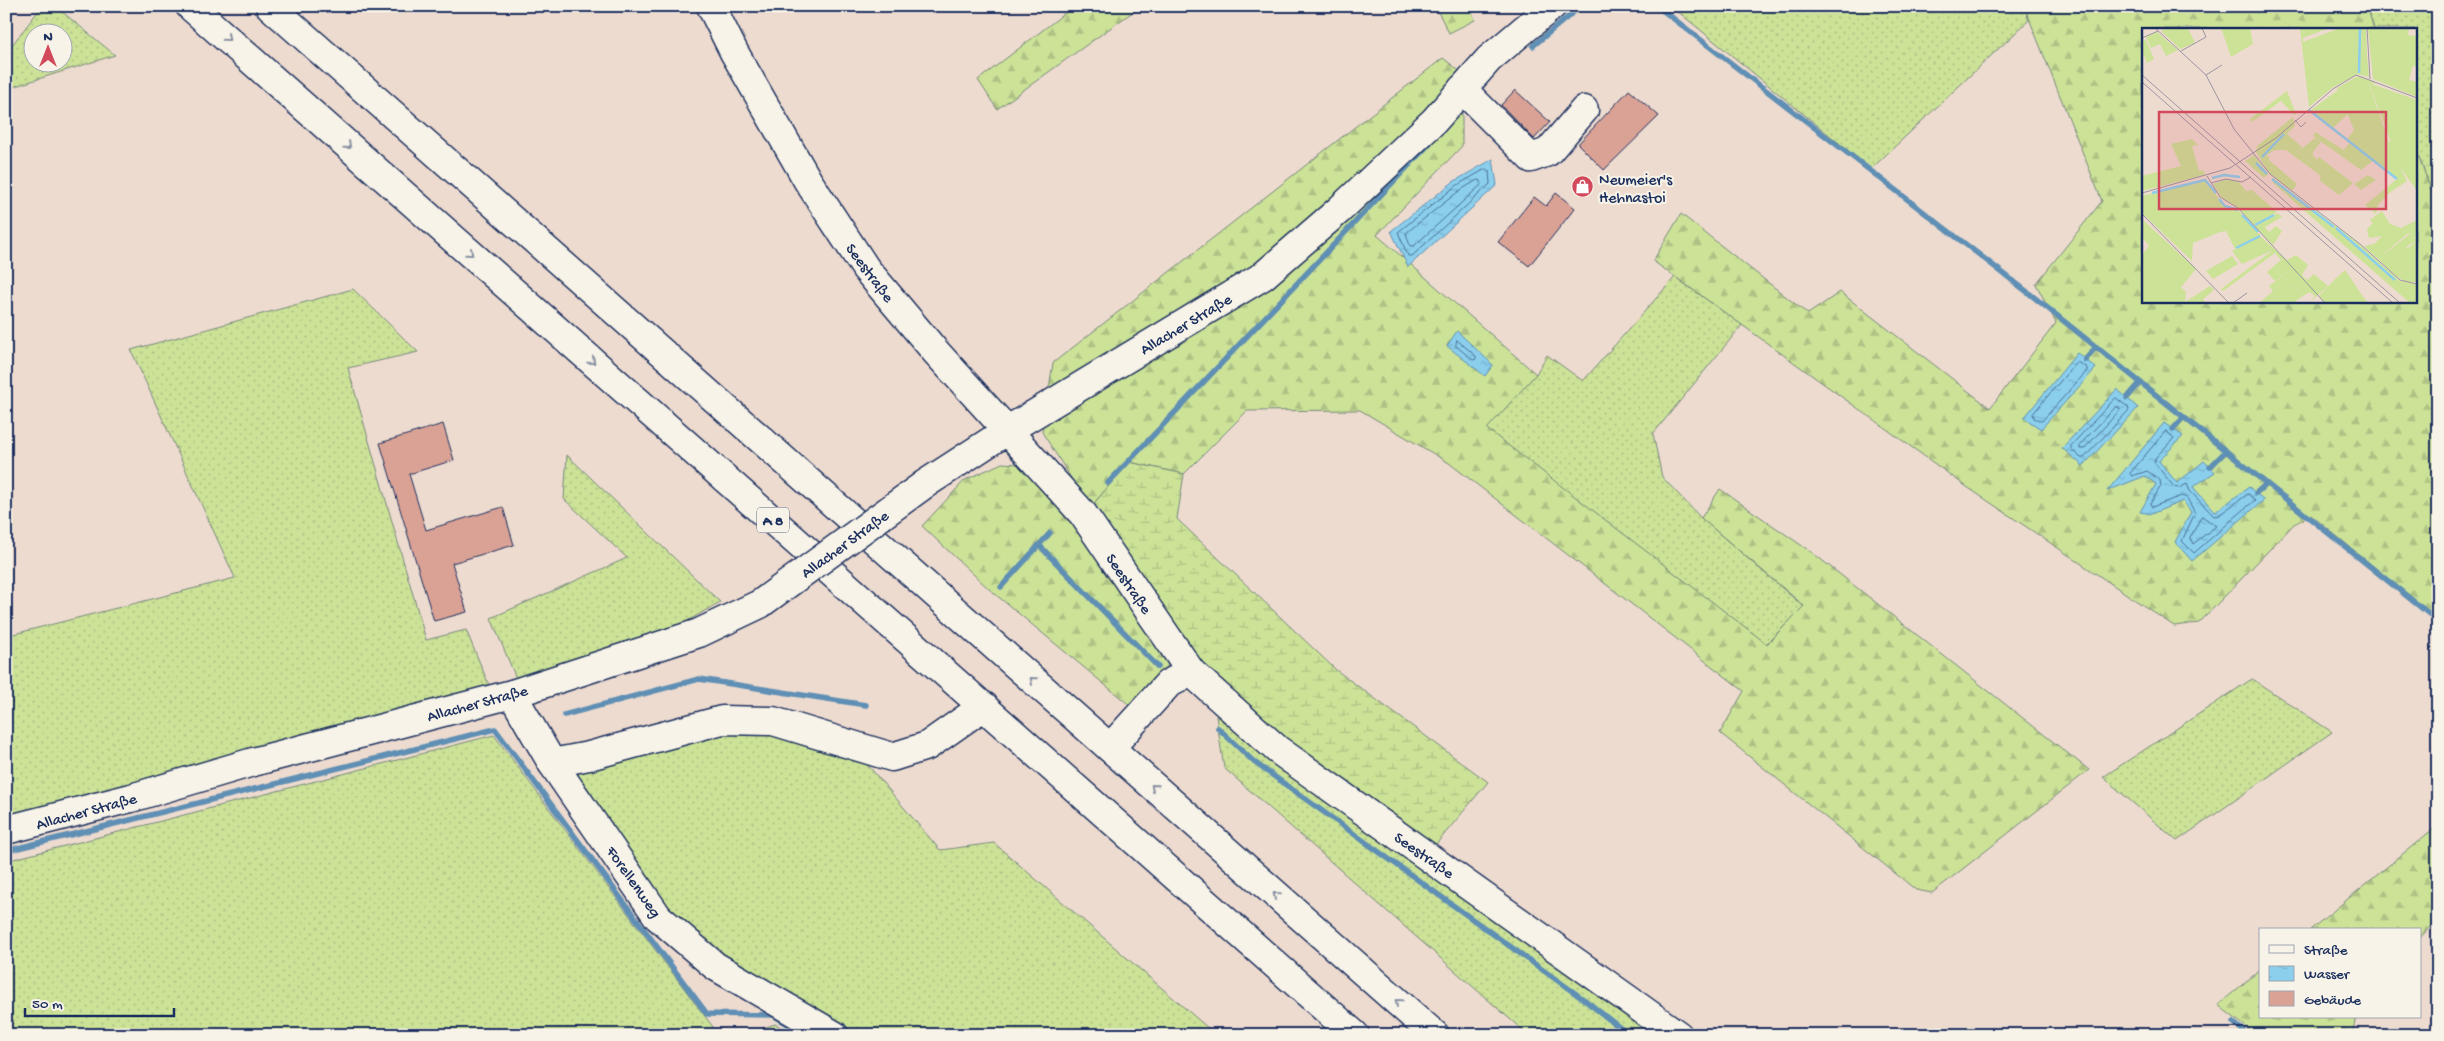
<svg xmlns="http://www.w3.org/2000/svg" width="2444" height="1041" font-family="'Gochi Hand',sans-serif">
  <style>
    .grass { fill: url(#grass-dots); stroke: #74887a; fill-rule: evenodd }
    .forest { fill: url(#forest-firs); stroke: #74887a }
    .wetland { fill: url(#wetland-marsh); stroke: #74887a }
    .water { fill: url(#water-ripples); stroke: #5e8fb4 }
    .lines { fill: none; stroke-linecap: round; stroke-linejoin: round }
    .shore { stroke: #486f97; stroke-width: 1 }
    .stream { stroke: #5e8fb4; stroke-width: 5.5 }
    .building { fill: #daa295; stroke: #1b2f5e }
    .minor-casing { stroke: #1b2f5e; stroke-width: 31 }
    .highway-casing { stroke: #1b2f5e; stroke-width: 31 }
    .minor { stroke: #f7f3e8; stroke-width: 28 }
    .highway { stroke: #f7f3e8; stroke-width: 28 }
    .minor-bridge-casing { stroke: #1b2f5e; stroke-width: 31; stroke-linecap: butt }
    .minor-bridge { stroke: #f7f3e8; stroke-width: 28 }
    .oneway { stroke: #8991a3 }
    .labels { text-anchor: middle; stroke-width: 4; stroke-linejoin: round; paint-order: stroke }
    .shield { fill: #f7f3e8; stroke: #5d6a87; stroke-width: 1 }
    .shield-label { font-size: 15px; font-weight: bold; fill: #1b2f5e }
    .poi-label { font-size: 16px; fill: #1b2f5e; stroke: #f7f3e8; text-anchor: start }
    .street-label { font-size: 16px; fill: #1b2f5e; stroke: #f7f3e8 }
    .inset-river { fill: none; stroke: #8bcfed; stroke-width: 2.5 }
    .inset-road { fill: none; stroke: #9a96a2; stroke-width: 1 }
    .view { fill: #d1495b; fill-opacity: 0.15; stroke: #d1495b; stroke-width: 2.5 }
    .inset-edge { fill: none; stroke: #1b2f5e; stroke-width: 2.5 }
  </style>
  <defs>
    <pattern id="grass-dots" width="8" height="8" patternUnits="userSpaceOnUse" patternTransform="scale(1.25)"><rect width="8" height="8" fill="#cce297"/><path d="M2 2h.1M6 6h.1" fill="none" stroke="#afc285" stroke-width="1.8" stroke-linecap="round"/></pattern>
    <pattern id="forest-firs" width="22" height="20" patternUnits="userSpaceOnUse" patternTransform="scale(1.25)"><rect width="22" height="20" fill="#cce297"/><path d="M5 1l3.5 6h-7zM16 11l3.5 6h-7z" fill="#afc285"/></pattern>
    <pattern id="wetland-marsh" width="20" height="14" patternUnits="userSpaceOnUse" patternTransform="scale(1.25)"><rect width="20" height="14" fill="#cce297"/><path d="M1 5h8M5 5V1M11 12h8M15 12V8" fill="none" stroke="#afc285"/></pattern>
    <pattern id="water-ripples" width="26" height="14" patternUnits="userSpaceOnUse" patternTransform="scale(1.25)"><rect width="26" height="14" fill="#8bcfed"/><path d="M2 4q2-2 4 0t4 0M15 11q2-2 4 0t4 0" fill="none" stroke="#77b2ce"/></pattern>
  </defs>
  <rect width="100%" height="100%" fill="#eedbcf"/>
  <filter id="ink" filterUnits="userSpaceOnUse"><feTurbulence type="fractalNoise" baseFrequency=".02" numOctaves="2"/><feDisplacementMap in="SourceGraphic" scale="10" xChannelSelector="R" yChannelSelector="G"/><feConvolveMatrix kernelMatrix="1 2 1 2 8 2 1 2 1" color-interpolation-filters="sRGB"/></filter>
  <g filter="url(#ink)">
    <g class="grass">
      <path d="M42,6H55L115,55L6,89V53ZM62,32V62H32V32Z"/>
      <path d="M1671,6H2024L2029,20L1871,169Z"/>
      <path d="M2367,6H2438V210L2415,146V29H2374Z"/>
      <path d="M1675,277L1742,325L1653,434L1662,477L1701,518L1804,607L1766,644L1486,429L1536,374L1547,355L1583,381Z"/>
      <path d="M353,289L418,352L348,368L426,640L466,630L489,685L83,799L6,815V636L235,578L131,350Z"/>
      <path d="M567,455L720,602L679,626L518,683L491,618L627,558L564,499Z"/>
      <path d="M2252,679L2332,732L2177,841L2103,777Z"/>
      <path d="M1216,716L1609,994L1661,1035H1528L1224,768Z"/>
      <path d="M733,728L767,731L860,756L940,850L994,843L1216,1035H848L718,963L669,915L584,801L575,772Z"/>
      <path d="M494,735L719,1035H6V861Z"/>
      <path d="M775,1024L795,1035H742Z"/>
    </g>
    <g class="forest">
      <path d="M1074,6H1141L997,109L978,80Z"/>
      <path d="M1435,6H1470L1475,20L1449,33Z"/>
      <path d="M2024,6H2367L2374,29H2143V301H2415V146L2438,210V619L2311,515L2294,524L2199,623L2174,626L1967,487L1653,261L1681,214L1808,314L1840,292L1990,408L2056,323L2036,284L2102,201Z"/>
      <path d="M1443,58L1462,73V146L1377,235L1536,374L1487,429L1767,644L1804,606L1701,518L1720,489L1814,554L2089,770L1932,893L1916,890L1720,733L1744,691L1449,463L1360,410L1247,411L1184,474L1129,462L1090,508L1042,432L1053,363Z"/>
      <path d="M1002,463L1018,464L1066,510L1168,665L1133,708L989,589L922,526L965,480Z"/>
      <path d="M2438,825V918L2420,938V930H2310Z"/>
      <path d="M2260,970V1017H2356L2352,1035H2256L2218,1005Z"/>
    </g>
    <path class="wetland" d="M1129,462L1184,474L1177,519L1336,670L1488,782L1432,849L1283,745L1198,670L1090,508Z"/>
    <g class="water">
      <path d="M1493,159L1497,185L1408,267L1391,231L1453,182Z"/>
      <path d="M1457,331L1493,365L1485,376L1447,346Z"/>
      <path d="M2077,353L2096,368L2041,429L2024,418Z"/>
      <path d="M2117,389L2138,408L2083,466L2062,448Z"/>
      <path d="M2164,423L2183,436L2159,461L2177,483L2204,461L2215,472L2193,487L2215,512L2249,487L2264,500L2192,561L2175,542L2191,512L2183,501L2151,514L2140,512L2156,484L2145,476L2107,491Z"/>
    </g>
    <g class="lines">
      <g class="shore">
        <path d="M1486,169L1489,171L1490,184L1412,256H1408L1398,232L1456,186Z"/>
        <path d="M1478,180L1481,181V185L1414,246H1410L1406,233L1459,191Z"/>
        <path d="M1457,340L1476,356V359L1473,360L1456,346Z"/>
        <path d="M2077,362L2087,368V371L2042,421L2034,418L2033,414Z"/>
        <path d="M2116,398L2128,407L2129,410L2084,458H2081L2071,449V446Z"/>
        <path d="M2116,407H2119L2120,410L2084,449H2080V445Z"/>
        <path d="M2166,431L2174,438L2156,457L2154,462L2174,487L2179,488L2187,484L2190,491L2214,516L2219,515L2248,494L2255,500L2194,553L2182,541L2195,513L2187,498L2181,496L2152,507L2150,504L2161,486L2160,480L2147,471L2132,476L2130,474Z"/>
        <path d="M2202,516L2216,526L2193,544L2190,539Z"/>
      </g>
      <g class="stream">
        <path d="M1657,6L2030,294L2438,621"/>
        <path d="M1533,46L1581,6"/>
        <path d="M2085,360L2096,347"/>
        <path d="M2127,398L2140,383"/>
        <path d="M2173,429L2184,417"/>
        <path d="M2210,467L2226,451"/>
        <path d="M1108,483L1430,143"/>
        <path d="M2256,493L2266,484"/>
        <path d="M1039,545L1158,667"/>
        <path d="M1001,587L1050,533"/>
        <path d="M564,715L699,679L866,705"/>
        <path d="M1218,728L1254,762L1586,1001L1629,1035"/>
        <path d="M6,851L495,729L707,1014L773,1015L805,1035"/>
        <path d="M2234,1023L2248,1035"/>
      </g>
    </g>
    <g class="building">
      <path d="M1515,90L1550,122L1534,139L1501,105Z"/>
      <path d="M1629,90L1659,116L1604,170L1578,144Z"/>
      <path d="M1556,193L1575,208L1529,266L1498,242L1534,197L1546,206Z"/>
      <path d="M443,424L454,460L409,474L426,530L503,507L514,545L452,563L467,612L434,621L380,443Z"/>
    </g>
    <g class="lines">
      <defs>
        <g id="minor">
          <path d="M711,6L734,52L808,181L866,269L935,351L1083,514L1191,672L1278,750L1678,1035"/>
          <path d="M1462,89L1531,158L1548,152L1584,110"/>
          <path d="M925,484L1008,430L1263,276L1338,211L1434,121L1489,59L1552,6"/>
          <path d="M512,694L552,763L658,917L715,966L834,1035"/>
          <path d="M1110,748L1168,684L1191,672"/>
          <path d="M552,763L589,756L722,720L773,721L892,757L927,746L984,706"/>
          <path d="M6,830L131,798L253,762L512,694L699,633L760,604"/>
        </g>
        <g id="highway">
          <path d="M190,6L1355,1035"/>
          <path d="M270,6L1435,1035"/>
        </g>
      </defs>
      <use href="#minor" class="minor-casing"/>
      <use href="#highway" class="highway-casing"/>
      <use href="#minor" class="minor"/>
      <use href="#highway" class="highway"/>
      <defs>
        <path id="minor-bridge" d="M760,604L925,484"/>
      </defs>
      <use href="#minor-bridge" class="minor-bridge-casing"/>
      <use href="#minor-bridge" class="minor-bridge"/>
    </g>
    <defs><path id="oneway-chevron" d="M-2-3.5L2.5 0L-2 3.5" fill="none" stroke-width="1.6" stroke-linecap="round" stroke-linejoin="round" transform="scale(1.25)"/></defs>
    <g class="oneway">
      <use href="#oneway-chevron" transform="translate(227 38) rotate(41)"/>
      <use href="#oneway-chevron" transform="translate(348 146) rotate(41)"/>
      <use href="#oneway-chevron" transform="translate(470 253) rotate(41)"/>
      <use href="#oneway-chevron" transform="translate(592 361) rotate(41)"/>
      <use href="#oneway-chevron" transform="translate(1033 680) rotate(-139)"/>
      <use href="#oneway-chevron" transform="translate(1154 787) rotate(-139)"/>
      <use href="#oneway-chevron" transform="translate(1276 895) rotate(-139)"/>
      <use href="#oneway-chevron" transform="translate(1398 1002) rotate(-139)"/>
    </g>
  </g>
  <defs>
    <symbol id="shop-disc" viewBox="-11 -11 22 22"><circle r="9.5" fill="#d1495b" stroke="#f7f3e8"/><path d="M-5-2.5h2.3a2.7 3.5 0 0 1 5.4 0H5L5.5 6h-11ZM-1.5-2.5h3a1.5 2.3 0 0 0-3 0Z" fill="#fff"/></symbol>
  </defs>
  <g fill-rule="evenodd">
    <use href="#shop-disc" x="1570" y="174" width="25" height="25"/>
  </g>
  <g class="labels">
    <rect class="shield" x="757" y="507.5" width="32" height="25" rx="4"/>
    <g class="shield-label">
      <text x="773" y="525">A 8</text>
    </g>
    <g class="poi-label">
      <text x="1599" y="184">Neumeier's<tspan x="1599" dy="18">Hehnastoi</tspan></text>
    </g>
    <g class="street-label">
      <text transform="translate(871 272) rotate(53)" y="6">Seestraße</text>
      <text transform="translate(1185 323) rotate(-31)" y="6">Allacher Straße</text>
      <text transform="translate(844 543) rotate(-36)" y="6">Allacher Straße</text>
      <text transform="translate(1130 583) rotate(56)" y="6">Seestraße</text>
      <text transform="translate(477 702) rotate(-15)" y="6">Allacher Straße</text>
      <text transform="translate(86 810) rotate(-15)" y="6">Allacher Straße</text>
      <text transform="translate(1425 854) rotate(35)" y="6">Seestraße</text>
      <text transform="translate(635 881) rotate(55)" y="6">Forellenweg</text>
    </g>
  </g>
  <g transform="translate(2142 28)">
    <rect width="275" height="275" fill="#eedbcf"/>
    <path d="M79,0H108L111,16L89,29ZM158,0H187L161,10V14L198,0H224L225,27H218L216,46L190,60L167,79ZM226,0H267L266,7L275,8V39L271,38L267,52L275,54V69L231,51ZM15,4L36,22L24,28L18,16L9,20L4,9ZM227,55L275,72V163L258,139ZM196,62L206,86L191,100L169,82ZM173,110L179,114L171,124V128L185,140L181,144L155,124ZM50,111L56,117L50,118L57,143L61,142L63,147L0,163V148L39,138L29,116ZM226,147L234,152L219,162L212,156ZM130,150L216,215L258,253L275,256V275H268L245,255L131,155ZM85,151L97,154L104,163L110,162L135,184L112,197L96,180L79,169L71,156ZM63,152L84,180L96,182L118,207L93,221L84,203L78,204L51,215L50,233L0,185V168ZM136,185L140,189L123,199L127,204L134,198L140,203L131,217L112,198ZM0,191L54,241L39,259L44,264L43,274L68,258L72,262L61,271L64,275H0V227L7,218L0,209ZM269,205L275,213L238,233L236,231ZM90,228L96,236L71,251L64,243ZM275,232V254H265L255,249ZM191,253L212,275H183L177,268ZM151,257L162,266L151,275H129Z" fill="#cce297"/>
    <path d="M218,27H225L227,49L216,46ZM216,48L235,55L227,56L247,114L252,113L260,131L258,139L265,153L247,165L236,177L234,186L223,177L255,151L232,132L219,142L171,108L173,104L202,122L208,114L206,110L212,102L195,60ZM145,63L154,86L152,87L139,73L110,94L108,91ZM151,89L153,98L145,106L160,119L155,124L181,144L184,140L175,132L177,129L211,155L197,167L177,152L179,148L144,122H133L118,131L114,124L115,118ZM112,127L126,146L122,150L103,133ZM240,183L248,196L259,200L275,192V212L269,205L265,206L236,231L222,218L232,216L240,208L227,210L225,201L231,195L228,192ZM118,208L145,232L154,227L166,237L160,247L165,252L172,246L186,258L167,275L173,268L167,264L151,275L162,266L151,257L129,275H117L152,245L149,242L133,253L125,244L139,232L133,225L81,263L79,261L131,222L100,236L90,223ZM275,213V232L255,249L238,233L260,216L266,220ZM203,242L222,270L227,275H212L191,253Z" fill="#cce297"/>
    <path d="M122,127L127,128V132L155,156L150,163L128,146L118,131ZM149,242L152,245L131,263L127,258Z" fill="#cce297"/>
    <path d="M26,0H46L53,15L38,21L19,3ZM4,12L12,31L5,35L0,23V13Z" fill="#cce297"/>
    <path class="inset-river" d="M217,45L218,0M167,82L255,151M120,129L142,106M114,135L125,146M70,150L82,147L98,149M130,151L192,199M10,165L63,152L74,165M77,171L83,178L96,182M100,187L116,204M113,197L132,187M194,200L253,252M94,220L118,208"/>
    <path class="inset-road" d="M13,0L64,47L92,101L128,146L218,216L258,252L275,256M225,0L228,51M0,10L16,3M39,23L64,9L60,0M0,47L258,275M64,47L80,37M0,54L251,275M153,92L159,99L164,94M65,148L78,169L96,180L183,275M69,155L84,151L100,154L109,149M0,165L88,140L134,110L191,61L214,47L275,70M0,186L87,275M91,275L105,265"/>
    <path class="view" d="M17,84H244V181H17Z"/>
    <rect width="275" height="275" class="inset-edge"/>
  </g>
  <rect width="2444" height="1041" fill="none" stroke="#f7f3e8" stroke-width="25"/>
  <rect x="12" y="12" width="2419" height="1016" fill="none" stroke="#1b2f5e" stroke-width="2" filter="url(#ink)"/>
  <rect x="2259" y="928" width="162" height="90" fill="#f7f3e8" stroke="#9fa5b1"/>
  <rect x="2269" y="945" width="25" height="8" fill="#f7f3e8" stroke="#9fa5b1"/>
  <text x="2304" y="954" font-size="15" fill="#1b2f5e">Straße</text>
  <rect x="2269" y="966" width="25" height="15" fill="url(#water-ripples)" stroke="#9fa5b1"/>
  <text x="2304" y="978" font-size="15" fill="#1b2f5e">Wasser</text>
  <rect x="2269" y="991" width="25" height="15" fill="#daa295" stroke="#9fa5b1"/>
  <text x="2304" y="1004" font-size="15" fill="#1b2f5e">Gebäude</text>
  <g transform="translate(48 48)"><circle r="24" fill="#f7f3e8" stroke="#9fa5b1"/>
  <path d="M0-4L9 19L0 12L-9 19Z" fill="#d1495b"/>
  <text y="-8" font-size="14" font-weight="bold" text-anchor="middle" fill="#1b2f5e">N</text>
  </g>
  <path d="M25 1008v8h149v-8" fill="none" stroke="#1b2f5e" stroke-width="2.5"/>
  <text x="32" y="1008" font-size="15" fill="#1b2f5e" stroke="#f7f3e8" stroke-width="4" paint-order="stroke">50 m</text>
</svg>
